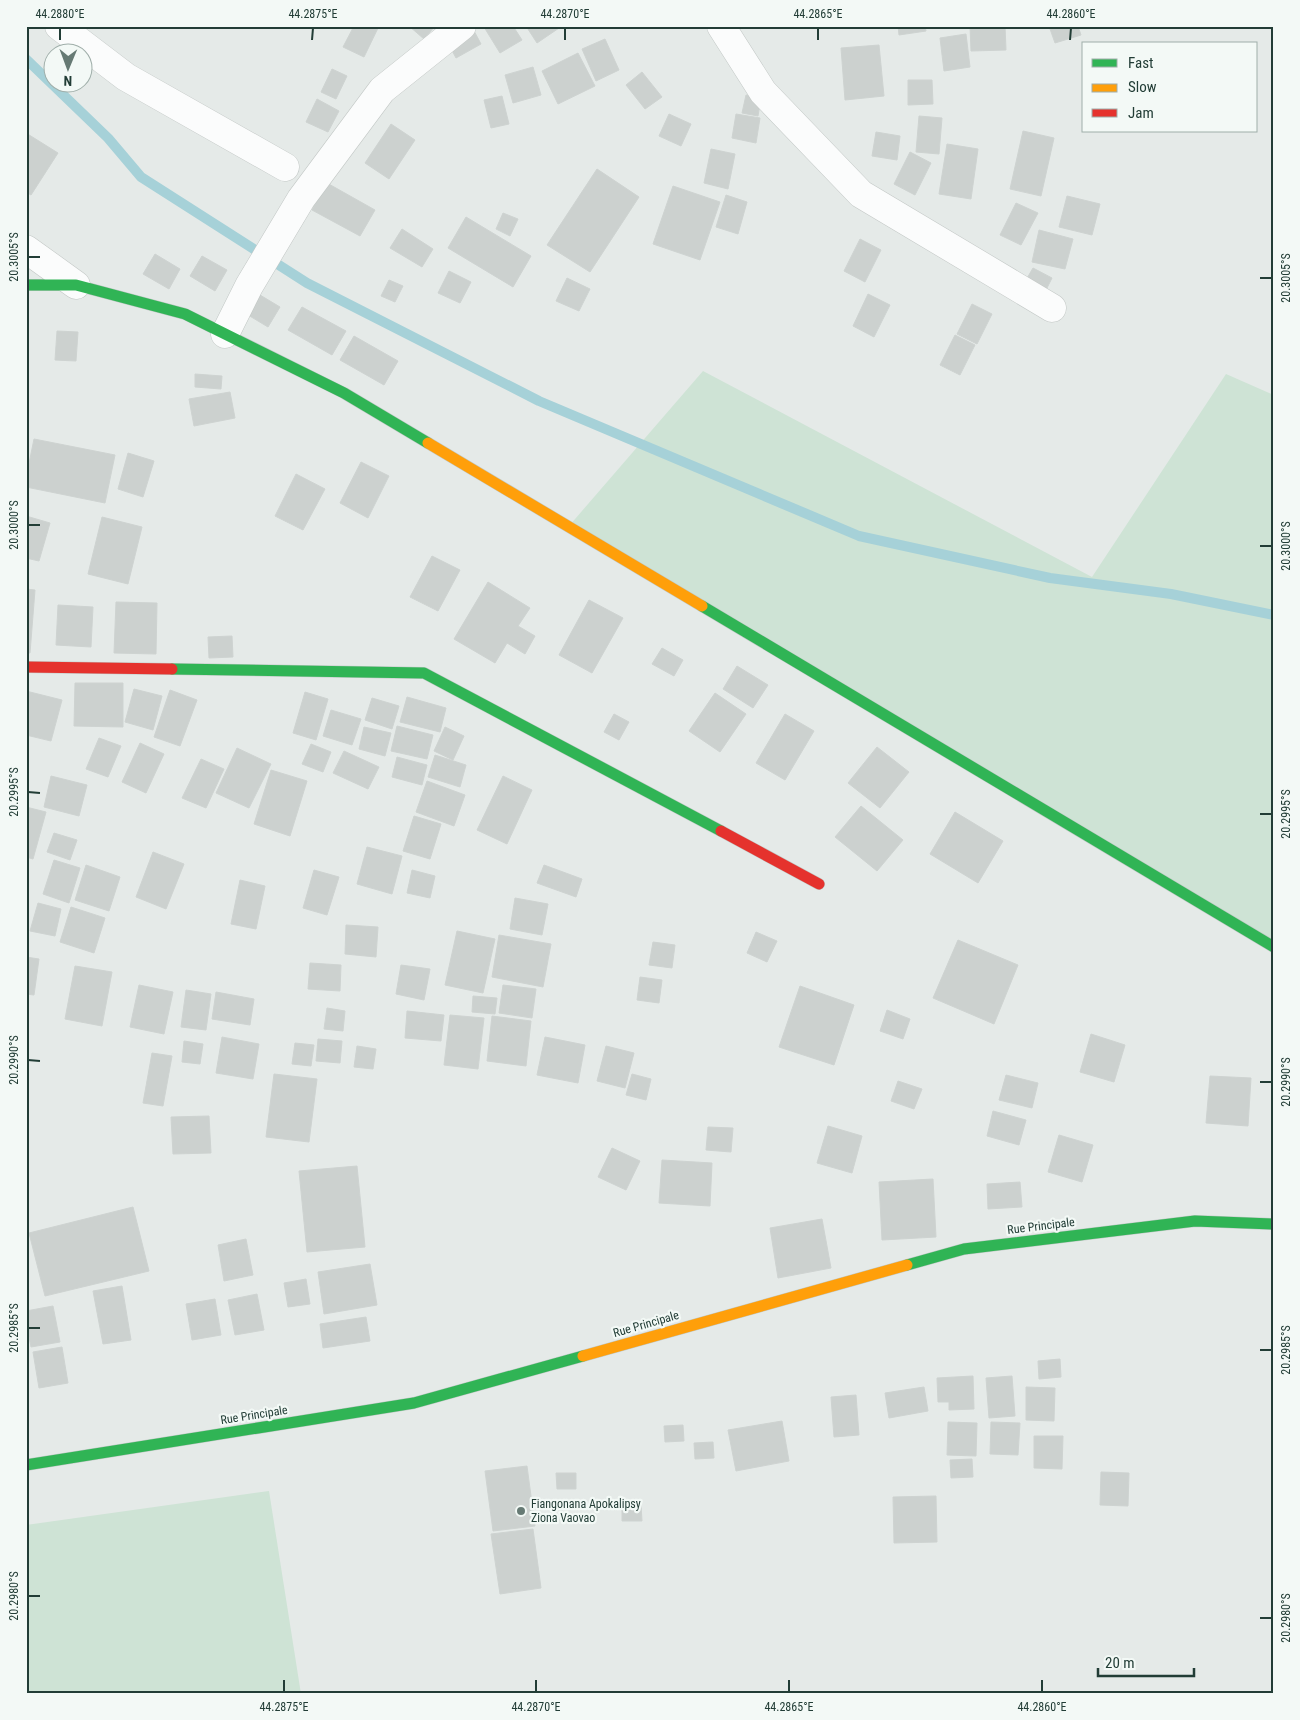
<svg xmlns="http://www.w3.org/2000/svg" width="1300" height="1720" font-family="'Roboto Condensed',sans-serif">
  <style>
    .green { fill: #cee3d5 }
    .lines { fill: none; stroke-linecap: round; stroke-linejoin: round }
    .stream { stroke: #a6d1d8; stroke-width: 10 }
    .building { fill: #ccd1cf; stroke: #ced3d1 }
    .street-casing { stroke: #c2c7c5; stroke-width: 29 }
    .fast-casing { stroke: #c0c8c5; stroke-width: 12 }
    .slow-casing { stroke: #c0c8c5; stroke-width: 12 }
    .jam-casing { stroke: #c0c8c5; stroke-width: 12 }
    .street { stroke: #fbfcfc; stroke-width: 28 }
    .fast { stroke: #30b455; stroke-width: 11 }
    .slow { stroke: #ff9f0a; stroke-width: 11 }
    .jam { stroke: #e5322d; stroke-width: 11 }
    .ticks { fill: none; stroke: #223d36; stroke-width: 2 }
    .poi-dot { fill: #667a74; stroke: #f3f9f6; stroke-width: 2 }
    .labels { text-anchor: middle; stroke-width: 4.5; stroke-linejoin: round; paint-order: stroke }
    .street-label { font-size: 12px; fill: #223d36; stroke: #f3f9f6 }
    .poi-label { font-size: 12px; fill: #223d36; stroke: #f3f9f6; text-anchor: start }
    .neatline { fill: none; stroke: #223d36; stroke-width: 2 }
    .ticks-label { font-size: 12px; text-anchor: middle; fill: #223d36 }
  </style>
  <rect width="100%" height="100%" fill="#e5eae8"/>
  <g class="green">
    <path d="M703,371L1092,577L1226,374L1274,395V947L569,526Z"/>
    <path d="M269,1491L301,1694H26V1525Z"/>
  </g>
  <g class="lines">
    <path class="stream" d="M26,59L108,138L141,177L307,283L539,401L859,536L1050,578L1171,594L1274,615"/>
  </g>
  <g class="building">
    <path d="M354,26H379L364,57L343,47Z"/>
    <path d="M409,26H435L424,39Z"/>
    <path d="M486,26H513L522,40L500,53L484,27Z"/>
    <path d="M526,26H562L537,43Z"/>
    <path d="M898,26H925L926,31L899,35Z"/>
    <path d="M970,26H1005L1006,50L971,51Z"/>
    <path d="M1049,26H1078L1081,35L1055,43Z"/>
    <path d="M473,29L481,44L456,58L448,43Z"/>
    <path d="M966,34L970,67L944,71L940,38Z"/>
    <path d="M605,39L619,70L596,81L582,49Z"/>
    <path d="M879,45L884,96L845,100L841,48Z"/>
    <path d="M578,53L595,86L558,104L542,71Z"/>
    <path d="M533,67L541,95L513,103L505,75Z"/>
    <path d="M332,69L347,76L336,99L321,92Z"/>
    <path d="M642,72L662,97L645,109L626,85Z"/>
    <path d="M908,80H932L933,104L908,105Z"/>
    <path d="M746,95L761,98L758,116L742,113Z"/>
    <path d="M502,96L509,124L491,128L484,100Z"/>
    <path d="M317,99L339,111L328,132L306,122Z"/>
    <path d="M669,114L691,124L681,146L659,136Z"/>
    <path d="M736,114L760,118L756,143L732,138Z"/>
    <path d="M919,116L942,118L939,154L916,152Z"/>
    <path d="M391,124L415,140L389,179L365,163Z"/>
    <path d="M1023,131L1054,138L1041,196L1010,189Z"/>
    <path d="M876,132L900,136L897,160L872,156Z"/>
    <path d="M26,133L58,153L31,195L26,192Z"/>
    <path d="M947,144L978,149L971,199L939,194Z"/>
    <path d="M711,149L735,154L728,189L704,183Z"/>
    <path d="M910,152L931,163L915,195L894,184Z"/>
    <path d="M597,169L639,197L590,272L547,245Z"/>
    <path d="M327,183L375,210L360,236L312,210Z"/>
    <path d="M673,186L720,202L700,260L653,244Z"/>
    <path d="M726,195L747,202L738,234L716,227Z"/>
    <path d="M1067,196L1100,204L1092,235L1059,227Z"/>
    <path d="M1016,203L1038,213L1021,245L1000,235Z"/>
    <path d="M503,213L518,219L510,236L496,229Z"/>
    <path d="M466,217L531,256L513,287L448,248Z"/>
    <path d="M402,229L433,249L422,267L390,248Z"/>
    <path d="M1039,230L1073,239L1065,269L1032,262Z"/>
    <path d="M860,239L881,250L865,282L844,271Z"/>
    <path d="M155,254L180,269L169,289L143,274Z"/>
    <path d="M202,256L227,270L215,291L190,276Z"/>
    <path d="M1033,268L1052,278L1046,290L1026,280Z"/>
    <path d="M449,271L471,282L460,303L438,293Z"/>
    <path d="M567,278L590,289L579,311L556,301Z"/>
    <path d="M389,280L403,286L395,302L381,296Z"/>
    <path d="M255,292L280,307L268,327L243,312Z"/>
    <path d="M868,294L890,305L874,337L853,326Z"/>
    <path d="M972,304L992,314L977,344L957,334Z"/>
    <path d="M302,307L346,331L332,355L288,330Z"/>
    <path d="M57,331L78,332L76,361L55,360Z"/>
    <path d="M955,335L975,345L960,375L940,365Z"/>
    <path d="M354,336L398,361L384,385L340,360Z"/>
    <path d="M195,374L222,376L221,389L195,387Z"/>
    <path d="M230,392L235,418L194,426L189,399Z"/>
    <path d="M34,439L115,455L105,503L26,487V478Z"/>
    <path d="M128,453L154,461L143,497L118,489Z"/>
    <path d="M361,462L389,476L368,518L340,503Z"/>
    <path d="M296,474L325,489L303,530L275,516Z"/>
    <path d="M26,516L50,523L39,561L26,558Z"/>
    <path d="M102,517L142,527L128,584L88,574Z"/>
    <path d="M432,556L460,570L438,611L410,597Z"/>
    <path d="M488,582L530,608L518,626L535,636L525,654L507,643L495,663L454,639Z"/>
    <path d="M26,589L35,590L30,653H26Z"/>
    <path d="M589,600L623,618L592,673L559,655Z"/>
    <path d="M116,602L157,603L156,654L114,653Z"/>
    <path d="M58,605L93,607L91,647L56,645Z"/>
    <path d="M232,636L233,657L209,658L208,637Z"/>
    <path d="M662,648L683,660L674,676L652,664Z"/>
    <path d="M737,666L768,685L753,708L723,689Z"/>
    <path d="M75,683H123V727L74,726Z"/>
    <path d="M134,689L162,696L153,730L125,722Z"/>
    <path d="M170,690L197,700L180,746L154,737Z"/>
    <path d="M26,691L62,700L51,741L26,735Z"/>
    <path d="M305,692L328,699L316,740L293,733Z"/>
    <path d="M715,693L746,714L720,752L689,731Z"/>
    <path d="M407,697L446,708L440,732L400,722Z"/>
    <path d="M372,698L399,706L392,729L365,720Z"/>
    <path d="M331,710L361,719L352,745L323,736Z"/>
    <path d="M614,714L629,722L619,740L604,732Z"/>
    <path d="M785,714L814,731L785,780L756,763Z"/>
    <path d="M397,726L433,735L427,759L391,751Z"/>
    <path d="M364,727L391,733L385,756L359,749Z"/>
    <path d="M445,727L464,736L453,760L434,751Z"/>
    <path d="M99,738L121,746L108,777L86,769Z"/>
    <path d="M140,743L164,754L146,793L122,782Z"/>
    <path d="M311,744L331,752L323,772L302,764Z"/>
    <path d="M877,747L909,772L880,808L848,783Z"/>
    <path d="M237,748L271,764L249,808L216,793Z"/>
    <path d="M344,751L379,767L368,789L333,773Z"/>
    <path d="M435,755L466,765L460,787L428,777Z"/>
    <path d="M397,757L427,765L422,785L392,777Z"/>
    <path d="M201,759L224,769L206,808L182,798Z"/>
    <path d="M271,770L307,781L290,836L254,824Z"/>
    <path d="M51,776L87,785L79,816L44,807Z"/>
    <path d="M503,776L532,790L507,844L477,830Z"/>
    <path d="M427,781L465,795L454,826L416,812Z"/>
    <path d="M861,806L903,840L877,871L835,837Z"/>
    <path d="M26,807L46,812L33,859L26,857Z"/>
    <path d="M955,812L1003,841L978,883L930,854Z"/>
    <path d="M414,816L441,824L430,859L403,851Z"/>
    <path d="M54,833L77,840L70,860L47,852Z"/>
    <path d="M367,847L402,856L392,894L357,884Z"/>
    <path d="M153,852L184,864L166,909L136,897Z"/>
    <path d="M54,860L80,868L69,903L43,894Z"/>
    <path d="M86,865L120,877L109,911L75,900Z"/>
    <path d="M544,865L582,879L576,897L537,883Z"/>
    <path d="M314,870L339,877L327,915L303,908Z"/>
    <path d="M412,870L435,876L430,898L407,893Z"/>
    <path d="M240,880L265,886L256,929L231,924Z"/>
    <path d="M515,898L548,904L542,935L510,929Z"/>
    <path d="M38,903L61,909L55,936L30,931Z"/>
    <path d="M71,907L105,918L94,953L60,942Z"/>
    <path d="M346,925L378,927L376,957L345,954Z"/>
    <path d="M457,931L495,939L483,993L445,985Z"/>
    <path d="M756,932L777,941L767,962L747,953Z"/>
    <path d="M499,935L551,944L543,987L492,977Z"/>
    <path d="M958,940L1018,965L994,1024L933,998Z"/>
    <path d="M653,942L675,945L672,968L649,965Z"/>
    <path d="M26,957L39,959L34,995L26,994Z"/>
    <path d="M310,963L341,965L340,991L308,989Z"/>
    <path d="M401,965L430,969L424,1000L396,994Z"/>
    <path d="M75,966L112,972L102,1026L65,1019Z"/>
    <path d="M640,977L662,980L659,1003L637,1000Z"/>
    <path d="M139,985L173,992L164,1034L130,1027Z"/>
    <path d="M503,985L536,989L532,1018L499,1013Z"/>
    <path d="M800,986L854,1005L834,1065L779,1047Z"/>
    <path d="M186,990L211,994L206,1030L181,1027Z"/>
    <path d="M216,992L254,999L250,1025L212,1019Z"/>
    <path d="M473,996L497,998L495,1014L472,1012Z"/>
    <path d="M327,1008L345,1011L343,1031L324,1029Z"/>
    <path d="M887,1010L910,1019L903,1039L880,1031Z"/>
    <path d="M407,1011L444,1015L441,1041L405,1038Z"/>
    <path d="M450,1015L484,1018L478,1069L444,1065Z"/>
    <path d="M492,1016L531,1021L526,1066L487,1061Z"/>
    <path d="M1091,1034L1125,1045L1114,1082L1080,1072Z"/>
    <path d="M222,1037L259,1044L253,1079L216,1073Z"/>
    <path d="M545,1037L585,1045L578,1083L537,1075Z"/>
    <path d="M318,1039L342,1041L340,1063L316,1061Z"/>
    <path d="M184,1041L203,1044L200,1064L182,1062Z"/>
    <path d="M295,1043L314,1045L311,1066L292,1064Z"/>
    <path d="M357,1046L376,1049L373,1069L354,1067Z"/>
    <path d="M606,1046L634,1053L625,1088L597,1081Z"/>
    <path d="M152,1053L172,1056L163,1106L143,1103Z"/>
    <path d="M274,1074L317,1079L309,1142L266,1137Z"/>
    <path d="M632,1074L651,1079L646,1100L626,1095Z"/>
    <path d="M1006,1075L1038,1083L1032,1108L999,1100Z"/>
    <path d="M1210,1076L1251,1078L1248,1126L1206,1123Z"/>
    <path d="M898,1081L922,1089L914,1109L891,1101Z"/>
    <path d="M993,1111L1026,1120L1019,1145L987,1136Z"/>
    <path d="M209,1116L211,1153L173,1154L171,1117Z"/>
    <path d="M828,1126L862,1136L852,1173L817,1163Z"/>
    <path d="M708,1127L733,1128L731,1152L706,1150Z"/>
    <path d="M1059,1135L1093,1145L1082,1182L1048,1172Z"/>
    <path d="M612,1148L640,1161L626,1190L598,1177Z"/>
    <path d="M662,1160L712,1163L710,1206L659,1203Z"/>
    <path d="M357,1166L365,1247L307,1252L299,1171Z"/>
    <path d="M933,1179L936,1237L882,1240L879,1182Z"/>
    <path d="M1020,1182L1022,1207L988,1209L987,1184Z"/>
    <path d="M133,1207L149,1271L45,1296L29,1233Z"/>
    <path d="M822,1219L831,1268L778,1278L770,1228Z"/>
    <path d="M246,1239L253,1275L224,1281L218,1245Z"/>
    <path d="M370,1264L377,1305L324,1314L318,1272Z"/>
    <path d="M306,1279L310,1304L288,1307L284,1283Z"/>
    <path d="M122,1286L131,1340L103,1344L93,1291Z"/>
    <path d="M257,1294L264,1330L235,1335L228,1300Z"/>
    <path d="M215,1299L221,1335L192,1340L186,1304Z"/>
    <path d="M53,1306L60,1342L31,1347L26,1322V1311Z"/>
    <path d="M366,1317L370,1341L323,1348L320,1324Z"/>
    <path d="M62,1347L68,1383L39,1388L33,1352Z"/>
    <path d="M1060,1359L1061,1377L1039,1379L1038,1361Z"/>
    <path d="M973,1376L974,1409L949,1410V1402H938L937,1378Z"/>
    <path d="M1012,1376L1015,1416L989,1418L986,1378Z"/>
    <path d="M924,1387L928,1411L889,1418L885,1393Z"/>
    <path d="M1026,1387L1055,1388L1054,1421L1026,1420Z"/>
    <path d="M856,1395L859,1435L834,1437L831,1397Z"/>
    <path d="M782,1421L789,1461L736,1471L728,1430Z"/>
    <path d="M948,1422L977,1423L976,1456L947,1455Z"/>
    <path d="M991,1422L1020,1423L1018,1455L990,1454Z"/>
    <path d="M683,1425L684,1441L665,1442L664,1426Z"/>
    <path d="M1034,1436H1063L1062,1469L1034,1468Z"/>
    <path d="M713,1442L714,1458L695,1459L694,1443Z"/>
    <path d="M972,1459L973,1477L951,1478L950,1460Z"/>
    <path d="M527,1466L535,1526L493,1531L485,1471Z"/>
    <path d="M1101,1472L1129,1473L1128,1506L1100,1505Z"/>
    <path d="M556,1473H576V1489H557Z"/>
    <path d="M936,1496L937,1542L894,1543L893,1497Z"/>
    <path d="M622,1505H641L642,1521H622Z"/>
    <path d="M533,1529L541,1588L500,1594L491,1534Z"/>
  </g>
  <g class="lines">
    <defs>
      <g id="street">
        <path d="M59,26L126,77L285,167"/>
        <path d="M721,26L763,92L861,194L1052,308"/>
        <path d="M26,249L76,285"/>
        <path d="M225,334L249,286L301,199L382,90L462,26"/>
      </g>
      <g id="fast">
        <path d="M26,285H76L185,314L344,393L428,443"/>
        <path d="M702,606L1274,947"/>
        <path d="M172,669L424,673L721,831"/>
        <path d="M907,1265L964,1249L1195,1221L1274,1224"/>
        <path d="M26,1465L414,1403L583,1356"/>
      </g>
      <g id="slow">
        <path d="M428,443L702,606"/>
        <path d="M583,1356L907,1265"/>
      </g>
      <g id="jam">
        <path d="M26,667L172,669"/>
        <path d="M721,831L819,884"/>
      </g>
    </defs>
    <use href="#street" class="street-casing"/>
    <use href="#fast" class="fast-casing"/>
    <use href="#slow" class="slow-casing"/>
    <use href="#jam" class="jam-casing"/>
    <use href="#street" class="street"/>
    <use href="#fast" class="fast"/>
    <use href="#slow" class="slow"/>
    <use href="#jam" class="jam"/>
  </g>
  <path class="ticks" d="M60,40V28M312,40L313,28M565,40V28M818,40V28M1070,40L1071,28M28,257H40M1260,278H1272M28,525H40M1260,546H1272M28,792L40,793M1260,814H1272M28,1060L40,1061M1260,1082H1272M28,1328H40M1260,1350H1272M28,1596H40M1260,1618H1272M284,1692V1680M536,1692V1680M789,1692V1680M1042,1692V1680"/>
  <circle class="poi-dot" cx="521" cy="1511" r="5"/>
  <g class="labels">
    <g class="street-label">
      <text transform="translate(1041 1226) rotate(-7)" y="4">Rue Principale</text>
      <text transform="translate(646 1324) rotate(-16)" y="4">Rue Principale</text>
      <text transform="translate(254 1415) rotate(-9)" y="4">Rue Principale</text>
    </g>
    <g class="poi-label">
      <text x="531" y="1508">Fiangonana Apokalipsy<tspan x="531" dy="14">Ziona Vaovao</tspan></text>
    </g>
  </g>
  <rect width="1300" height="1720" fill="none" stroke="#f3f9f6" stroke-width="55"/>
  <rect x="1082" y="42" width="175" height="90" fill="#f3f9f6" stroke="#9faea9"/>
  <rect x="1092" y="59" width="25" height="8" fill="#30b455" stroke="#9faea9"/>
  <text x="1128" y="68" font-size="15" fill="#223d36">Fast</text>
  <rect x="1092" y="84" width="25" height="8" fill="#ff9f0a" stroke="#9faea9"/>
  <text x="1128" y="92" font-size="15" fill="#223d36">Slow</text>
  <rect x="1092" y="109" width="25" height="8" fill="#e5322d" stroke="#9faea9"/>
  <text x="1128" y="118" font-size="15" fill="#223d36">Jam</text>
  <g transform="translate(68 68) rotate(181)"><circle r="24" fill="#f3f9f6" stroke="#9faea9"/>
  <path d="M0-4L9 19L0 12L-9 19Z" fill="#667a74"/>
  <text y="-8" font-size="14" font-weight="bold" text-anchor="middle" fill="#223d36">N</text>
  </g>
  <path d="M1098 1668v8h96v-8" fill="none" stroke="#223d36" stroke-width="2.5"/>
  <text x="1105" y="1668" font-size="15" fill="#223d36" stroke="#f3f9f6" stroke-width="4" paint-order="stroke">20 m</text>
  <rect x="28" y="28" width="1244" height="1664" class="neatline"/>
  <g class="ticks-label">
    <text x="60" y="18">44.2880°E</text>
    <text x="313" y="18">44.2875°E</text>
    <text x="565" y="18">44.2870°E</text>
    <text x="818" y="18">44.2865°E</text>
    <text x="1071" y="18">44.2860°E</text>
    <text transform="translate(14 257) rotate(-90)" y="4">20.3005°S</text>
    <text transform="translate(1286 278) rotate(-90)" y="4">20.3005°S</text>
    <text transform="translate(14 525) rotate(-90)" y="4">20.3000°S</text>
    <text transform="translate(1286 546) rotate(-90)" y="4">20.3000°S</text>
    <text transform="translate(14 792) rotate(-90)" y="4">20.2995°S</text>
    <text transform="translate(1286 814) rotate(-90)" y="4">20.2995°S</text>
    <text transform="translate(14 1060) rotate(-90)" y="4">20.2990°S</text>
    <text transform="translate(1286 1082) rotate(-90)" y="4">20.2990°S</text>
    <text transform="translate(14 1328) rotate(-90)" y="4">20.2985°S</text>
    <text transform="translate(1286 1350) rotate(-90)" y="4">20.2985°S</text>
    <text transform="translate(14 1596) rotate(-90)" y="4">20.2980°S</text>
    <text transform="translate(1286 1618) rotate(-90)" y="4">20.2980°S</text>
    <text x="284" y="1711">44.2875°E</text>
    <text x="536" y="1711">44.2870°E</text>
    <text x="789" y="1711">44.2865°E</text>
    <text x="1042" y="1711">44.2860°E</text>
  </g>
</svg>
